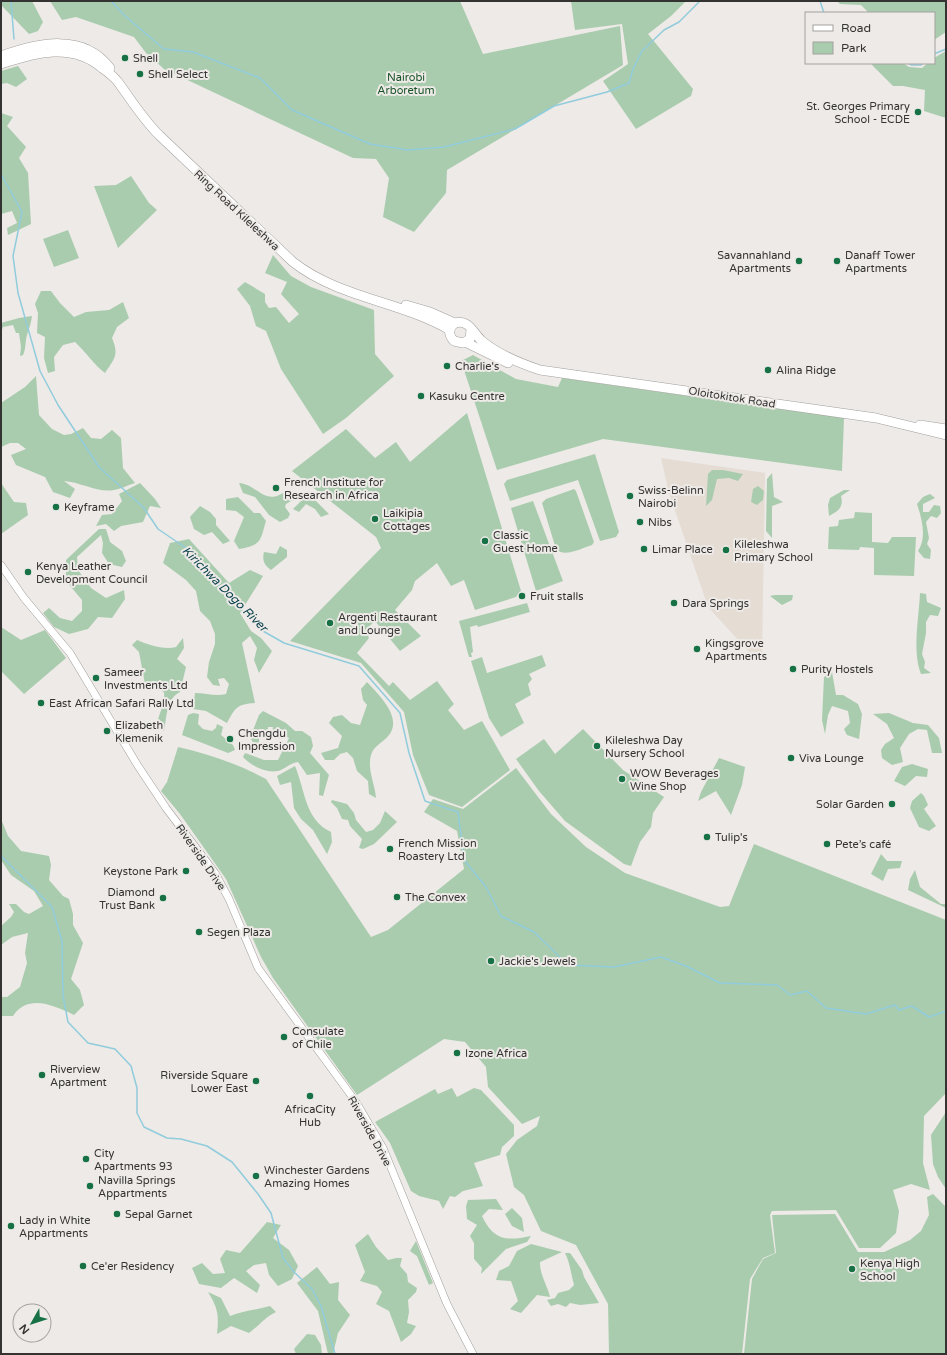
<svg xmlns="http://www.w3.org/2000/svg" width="947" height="1355" font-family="'Varela Round',sans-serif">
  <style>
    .built { fill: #e5dcd4 }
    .green { fill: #aaccae }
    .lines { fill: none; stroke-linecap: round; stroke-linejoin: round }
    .stream { stroke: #91ccdc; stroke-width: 1.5 }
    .minor-casing { stroke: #a29f9c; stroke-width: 8 }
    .major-casing { stroke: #a29f9c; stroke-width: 10 }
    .minor { stroke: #fff; stroke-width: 7 }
    .major { stroke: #fff; stroke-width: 9 }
    .poi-dot { fill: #167145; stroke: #edeae7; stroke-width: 1.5 }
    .labels { text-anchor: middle; stroke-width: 4; stroke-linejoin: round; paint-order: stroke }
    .poi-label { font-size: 11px; fill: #343332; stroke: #edeae7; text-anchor: start }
    .park-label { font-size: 11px; fill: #175327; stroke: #edeae7 }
    .street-label { font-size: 11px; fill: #343332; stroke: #edeae7 }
    .water-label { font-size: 12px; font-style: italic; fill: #063f4a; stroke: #edeae7 }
  </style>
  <rect width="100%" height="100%" fill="#edeae7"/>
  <path class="built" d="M661,458L765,473L762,658L750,653L708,607L669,493Z"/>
  <g class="green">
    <path d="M1,1H32L43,22L38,31L29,34L1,5Z"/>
    <path d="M50,1H460L483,54L620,26L623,65L447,170L446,193L414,232L383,217L389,178L376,159L353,158L164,69L146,53L134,37L76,17L62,20Z"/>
    <path d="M571,1H686L671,16L648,34L693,89L691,96L636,129L603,81L628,64L622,24L575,30Z"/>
    <path d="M837,1H946V32L934,40V13H869L861,5L840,4Z"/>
    <path d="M946,51V118L924,111L925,90L903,86H893L872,65L873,63H903L909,67L922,68L928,63H934V58Z"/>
    <path d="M18,66L27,79L16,87L7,83L1,84V71Z"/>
    <path d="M1,113L13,117L7,126L26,147L19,158L28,173L31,224L8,235L7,228L17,223L12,211L1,214Z"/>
    <path d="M131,176L149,203L157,210L118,248L94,186L116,185Z"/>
    <path d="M68,230L79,258L54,267L43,239Z"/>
    <path d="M273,255L291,276L311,287L374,310L375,354L394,376L346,418L323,434L281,369L266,331L256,326L250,306L237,289L245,282L265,294V302L269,308L276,307L289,323L299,314L281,294L287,282L265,273Z"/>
    <path d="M41,291H51L60,303L74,317L86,312L109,310L123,302L129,318L117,327L112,338C119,355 115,358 105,373C94,365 86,352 75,342L63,345L54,357L55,371L48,373L44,358L45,337L37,333L38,313L35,304Z"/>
    <path d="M32,316C31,324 29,328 27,335C25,342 26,349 23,355L20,356L21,347L19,333H16L13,325L3,327L1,332V323L19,318Z"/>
    <path d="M473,355L516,379L558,387L562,378L844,418L842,471L603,439L497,470L461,361Z"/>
    <path d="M36,376L39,415L52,429L64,435L71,434L83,428L91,438L101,439L112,430L121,438L123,468L135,483C128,485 121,489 114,490C98,493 80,482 64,481L75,489L70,498L53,492L45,477L16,465L11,455L26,449L18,443H10L1,447V403L25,387Z"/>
    <path d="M467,413L521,591L516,597L475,610L464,580L451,586L437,563L415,581L412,590L395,610L421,636L400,651L375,621L365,630L369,638L357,653L389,686L393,682L410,700L437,681L454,704L448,710L464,730L482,721L510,770L462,807L429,795L413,755L404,712L361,663L290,641L381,548L376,537L292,471L346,429L375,458L396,442L410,462Z"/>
    <path d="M595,454L619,532L616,537L600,541L578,480L510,501L504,484L507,480Z"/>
    <path d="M712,470H723L743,474L738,481L729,478L717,479L712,500L706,506L708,474Z"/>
    <path d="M772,473L774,497L783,502L772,506V538L766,531L767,479Z"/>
    <path d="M1,483L14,502L26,503L28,515L1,534Z"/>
    <path d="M140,483L155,499L161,508L150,506L143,522L121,526L114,531L106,524L96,526L102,515L112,514L122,501L119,494Z"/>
    <path d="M239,483C259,485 265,508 287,490L296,498L286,504L285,507L290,514L288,518L280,522L269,515L255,497L243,493Z"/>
    <path d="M758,486L764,491L763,500L757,505L751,502L753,489Z"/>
    <path d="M574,489L576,491L594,542L592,545C582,548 564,558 556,549L542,503L546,499Z"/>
    <path d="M844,490H850L841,496C844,508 838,511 829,516L828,505L830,498Z"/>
    <path d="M930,494L935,498L923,504V512H929L934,505L940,506L941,513L937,518L931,516L926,522L929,538L927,544L931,550L930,559L924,558L918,551C927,538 922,519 917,504L923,497Z"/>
    <path d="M238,497L254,513H260L266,521C260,541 262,545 239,549L234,541L244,517L236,511L226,510V499Z"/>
    <path d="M313,498L329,514L321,517L315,509L306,504L299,512L293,509L303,499Z"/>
    <path d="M533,501L563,581L536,591L511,508Z"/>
    <path d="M200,506L210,512L216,519V525L230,541L223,544L212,532L204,535L194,529L190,517Z"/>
    <path d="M855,512L872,513V542L888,543L892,537H916L914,576L874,575V548L860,547L859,550L828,549L829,527L838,526L839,520L854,518Z"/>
    <path d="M99,529H106L110,542L122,551L126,561L122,567L109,564L102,553L103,543L101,535L77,557L78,570L91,588L106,598L124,590L125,599L112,618L98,617L88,629L69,634L54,627L43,613L49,608L60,618L72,621L82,611V600L66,581V560Z"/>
    <path d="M189,539L229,583L250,570L263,576L240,613L251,631L261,638L272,651L259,673L254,660L257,648L250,636L242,643L255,703C237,704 235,708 227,723L206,711L193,709L195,693C206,693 216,697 226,694L229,684L224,678L218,679L220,686L213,685L207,677L209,662L215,644V634L210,621L200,611L196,591L186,580L163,563L170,543Z"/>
    <path d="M280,546L287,550V557L271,570C264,565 262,560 264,552L276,554Z"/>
    <path d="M920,593L926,594L927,602L941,608L938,616L930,615L926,622V633L922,654L925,662L924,668L931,673L921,674C912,650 919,618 920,593Z"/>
    <path d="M775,595H793L792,600L782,605L770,596Z"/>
    <path d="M527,603L530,612L478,627L477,625L470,627L473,652L471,653L472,657H469L459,621Z"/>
    <path d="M1,627L21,640L45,630L66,658L24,694L1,671Z"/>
    <path d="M183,638L184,648L177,659L186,667L180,692C166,699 167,717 164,731L157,727C157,715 166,705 164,692L145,684L139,652L132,645L137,640C149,645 164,650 176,647Z"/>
    <path d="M542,655L546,666L529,674L532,679L528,684L531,695L515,704L524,723L501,737L489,718L471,661L482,657L487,673Z"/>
    <path d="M832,672L836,695H843L858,704L862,714L859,739L847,735L844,729L850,723L848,711L832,706L828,715L825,734L822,720L824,677Z"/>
    <path d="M367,682C378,694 403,717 389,735C383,743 374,745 371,755C367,769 375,784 376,798L369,794L368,781L357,771L353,758L347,752L340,754L334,760H325L321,753L338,748L342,736L329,723L333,717L342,715L351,723L360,725L367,705L363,700L361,689Z"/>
    <path d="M263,711L286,723L295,731H302L311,737L313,746L310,753L329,775L323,796L319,795L320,773L307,775L298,762C291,763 287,767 281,770C268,775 251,766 243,757L245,753L264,760H278L289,738L285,736L278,739L272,734L273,727H268V733L265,737H259V742L256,746L250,738L259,715Z"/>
    <path d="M193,713L199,714L198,724L203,729L212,731L216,728L217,724L223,727L221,735L233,745L235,750L228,753L182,735L188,715Z"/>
    <path d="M889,713L913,723L928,725L939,738L942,753H932L927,730L918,729L909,734L900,748L903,762L892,765L882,758L881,750L885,744L894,738L887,724L873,714Z"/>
    <path d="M583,729L623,770L664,797L653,813L651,827L640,842L631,866L624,864L565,821L539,791L516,759L544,739L555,754Z"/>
    <path d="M178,747C209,754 238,764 266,779L371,937L388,930L464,869L457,831L424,812L433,799L463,809L516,768L551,814L586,847L625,873L720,907L729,906L754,844L946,920V1093L924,1116L923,1163L930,1190L911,1184L893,1190L899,1211L896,1233L880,1248H859L836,1210L772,1211L770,1215L775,1253L763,1258L750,1279L742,1354H609L608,1304L576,1245L541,1231L524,1195L514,1187L506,1154L517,1140L537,1126L540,1116L522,1124L488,1087L486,1067L465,1042L444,1039L357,1095L273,978L261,957L226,879L180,814L161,791L167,782Z"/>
    <path d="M719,758L745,767L742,785L731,815L716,791L698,801L701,792Z"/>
    <path d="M912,764L928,769L927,777L916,776L905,786L894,781L902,767Z"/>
    <path d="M295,766C305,790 305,820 331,832L332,842L327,854L313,830L301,819L294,808L291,782L280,785L277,776Z"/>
    <path d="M921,793L924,796L928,805L924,809L936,826L929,831L919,827L910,808L912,801Z"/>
    <path d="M332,800L347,804L354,813L356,820L366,832L373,830L380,823L385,811L397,822L374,844L363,849L359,848L362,839L350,826L348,820L342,819L337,808L331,802Z"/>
    <path d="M1,819L8,836L21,851L49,856L51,865L49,880L63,896L69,899L73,914V925L83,943L71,979L80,990L84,1005L74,1015C54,1006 29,993 13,1016H1V997H7L20,987L27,963L25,953L28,933L12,937L1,945V926L11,917L14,912L9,904H16L24,912L29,914L43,906L34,891L11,875L1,860Z"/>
    <path d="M881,854L887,861H902L900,868L888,869L883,881L871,874Z"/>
    <path d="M915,870L920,887L941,904H946V908L908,890L910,879Z"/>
    <path d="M452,1088L457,1097L474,1088L481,1090L514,1125V1136L502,1147L500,1155L474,1163L483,1186L463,1191L455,1197L450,1196L443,1209L439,1201L419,1196L411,1191L390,1143L375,1122L435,1089L438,1094Z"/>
    <path d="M946,1112V1189L938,1177L933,1164L931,1135Z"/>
    <path d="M933,1194L946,1207V1354H744L752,1279L763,1259L776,1253L772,1215L835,1214L858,1252H884L910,1240L921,1231L929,1215L927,1197Z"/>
    <path d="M496,1199L503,1210L489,1209L482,1216C494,1241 507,1241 531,1236L527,1242L506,1249L481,1274L482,1268L474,1259V1243L470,1236L477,1225L467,1219L466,1206L468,1200Z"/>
    <path d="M512,1208L522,1218L524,1232L512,1226L505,1214Z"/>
    <path d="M267,1222L281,1225L273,1238L289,1250L298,1266L292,1279L278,1286L269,1275L266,1263L254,1265L246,1271L260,1285L257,1293L234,1278L221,1288L199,1284L192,1268L202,1263L213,1274L225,1273L220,1259L226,1250L240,1253Z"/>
    <path d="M368,1234L376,1247L388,1260L396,1258H402L400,1266L407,1274L408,1282L417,1288L416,1292L408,1300L409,1312L407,1323L416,1326L411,1334L401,1342L389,1311L376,1304L382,1292L377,1286L360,1281L365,1272L355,1245Z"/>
    <path d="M416,1241L433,1283L429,1285L417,1256L410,1251Z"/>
    <path d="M531,1244L562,1252L540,1262C540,1276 547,1284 550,1297L537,1295L521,1313L510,1309L518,1301L511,1281L496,1280L499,1271L509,1266L517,1251Z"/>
    <path d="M565,1253H570L582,1270L584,1277L599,1303L580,1305L570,1303L566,1307L558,1304L551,1306L547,1300L555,1298L558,1293L569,1290L574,1285C571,1274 570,1263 565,1253Z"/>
    <path d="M317,1267L330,1284L339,1282L338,1300L350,1315L338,1333L333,1354H328L318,1311L297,1283Z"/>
    <path d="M208,1292L221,1298L230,1316C243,1311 256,1310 270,1306L276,1312C265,1317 259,1326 249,1333L231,1326L217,1334C219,1315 218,1308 208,1292Z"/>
    <path d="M307,1334L315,1335L321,1345L322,1354H296L294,1349Z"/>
  </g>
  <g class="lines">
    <g class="stream">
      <path d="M11,1L14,39"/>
      <path d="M111,1L125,16L164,49L193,52L260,78L292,110L370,144L408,150L444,147L515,129L554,106L607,92L629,83L633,69L642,51L664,30L679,22L700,1"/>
      <path d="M820,1L824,13"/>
      <path d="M934,54L946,49"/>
      <path d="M908,63L911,65H921L923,63"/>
      <path d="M1,174L22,212L13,256L18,293L40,371L58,405L99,467L144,508L158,529L186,548L228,596L263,631L284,643L359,666L400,713L409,753L425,801L458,812L464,860L486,887L501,916L534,932L568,965L614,967L661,957L686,966L720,983L777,985L790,995L807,991L826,1008L866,1014L895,1005L899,1010L912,1006L929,1017L946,1011"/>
      <path d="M1,854L3,858L52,907L62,941L63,996L68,1022L88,1043L115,1049L131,1066L137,1088V1113L144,1127L167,1138L181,1139L207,1146L232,1162L258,1194L271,1213L283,1258L295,1273L312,1289L321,1306L335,1354"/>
    </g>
    <defs>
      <path id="minor" d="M1,565L24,598L70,653L138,766L166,808L215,873L229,899L258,968L356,1102L383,1148L447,1304L473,1354"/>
      <g id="major">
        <path d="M1,56C38,43 83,32 110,68"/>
        <path d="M1,64C35,53 72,42 102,68C108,72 114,77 118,82C132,101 143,119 159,135L293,262C339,298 400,301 450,330"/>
        <path d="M406,305L430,312L455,323"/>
        <path d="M471,330L470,339L463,343L454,341C448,335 448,328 455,323C469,319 473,333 482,341C499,355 519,363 540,370L876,418L946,435"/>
        <path d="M465,342L508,363"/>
        <path d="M920,425L946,429"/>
      </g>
    </defs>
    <use href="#minor" class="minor-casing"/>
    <use href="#major" class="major-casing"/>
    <use href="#minor" class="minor"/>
    <use href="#major" class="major"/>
  </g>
  <g class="poi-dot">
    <circle cx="125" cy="58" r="4"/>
    <circle cx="140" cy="74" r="4"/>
    <circle cx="918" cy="112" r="4"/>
    <circle cx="799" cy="261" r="4"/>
    <circle cx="837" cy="261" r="4"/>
    <circle cx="447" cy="366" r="4"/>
    <circle cx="768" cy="370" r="4"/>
    <circle cx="421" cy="396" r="4"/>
    <circle cx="276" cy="488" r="4"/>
    <circle cx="630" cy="496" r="4"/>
    <circle cx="56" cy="507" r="4"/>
    <circle cx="375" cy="519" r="4"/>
    <circle cx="640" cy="522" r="4"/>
    <circle cx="485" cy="541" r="4"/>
    <circle cx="644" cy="549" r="4"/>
    <circle cx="726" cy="550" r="4"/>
    <circle cx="28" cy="572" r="4"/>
    <circle cx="522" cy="596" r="4"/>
    <circle cx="674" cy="603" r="4"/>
    <circle cx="330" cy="623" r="4"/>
    <circle cx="697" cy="649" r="4"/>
    <circle cx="793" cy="669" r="4"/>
    <circle cx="96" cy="678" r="4"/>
    <circle cx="41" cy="703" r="4"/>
    <circle cx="107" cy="731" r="4"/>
    <circle cx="230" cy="739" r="4"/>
    <circle cx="597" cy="746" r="4"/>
    <circle cx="791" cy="758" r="4"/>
    <circle cx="622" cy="779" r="4"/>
    <circle cx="892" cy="804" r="4"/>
    <circle cx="707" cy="837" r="4"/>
    <circle cx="827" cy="844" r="4"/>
    <circle cx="390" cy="849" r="4"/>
    <circle cx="186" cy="871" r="4"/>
    <circle cx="397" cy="897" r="4"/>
    <circle cx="163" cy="898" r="4"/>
    <circle cx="199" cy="932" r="4"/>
    <circle cx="491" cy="961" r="4"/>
    <circle cx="284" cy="1037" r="4"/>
    <circle cx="457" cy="1053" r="4"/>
    <circle cx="42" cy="1075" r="4"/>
    <circle cx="256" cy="1081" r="4"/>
    <circle cx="310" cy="1096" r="4"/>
    <circle cx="86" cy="1159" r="4"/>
    <circle cx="256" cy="1176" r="4"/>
    <circle cx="90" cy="1186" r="4"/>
    <circle cx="117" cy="1214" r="4"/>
    <circle cx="11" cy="1226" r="4"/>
    <circle cx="83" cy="1266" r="4"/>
    <circle cx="852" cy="1269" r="4"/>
  </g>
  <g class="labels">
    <g class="poi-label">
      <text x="133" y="62">Shell</text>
      <text x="148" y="78">Shell Select</text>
      <text x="910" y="110" text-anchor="end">St. Georges Primary<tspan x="910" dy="13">School - ECDE</tspan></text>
      <text x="791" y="259" text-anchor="end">Savannahland<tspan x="791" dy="13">Apartments</tspan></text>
      <text x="845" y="259">Danaff Tower<tspan x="845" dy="13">Apartments</tspan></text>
      <text x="455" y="370">Charlie's</text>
      <text x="776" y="374">Alina Ridge</text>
      <text x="429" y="400">Kasuku Centre</text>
      <text x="284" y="486">French Institute for<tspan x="284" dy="13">Research in Africa</tspan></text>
      <text x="638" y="494">Swiss-Belinn<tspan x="638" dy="13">Nairobi</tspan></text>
      <text x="64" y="511">Keyframe</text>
      <text x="383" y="517">Laikipia<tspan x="383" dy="13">Cottages</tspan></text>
      <text x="648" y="526">Nibs</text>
      <text x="493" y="539">Classic<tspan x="493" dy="13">Guest Home</tspan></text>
      <text x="734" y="548">Kileleshwa<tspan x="734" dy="13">Primary School</tspan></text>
      <text x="652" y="553">Limar Place</text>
      <text x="36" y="570">Kenya Leather<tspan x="36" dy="13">Development Council</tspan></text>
      <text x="530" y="600">Fruit stalls</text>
      <text x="682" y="607">Dara Springs</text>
      <text x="338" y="621">Argenti Restaurant<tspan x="338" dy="13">and Lounge</tspan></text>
      <text x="705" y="647">Kingsgrove<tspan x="705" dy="13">Apartments</tspan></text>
      <text x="801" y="673">Purity Hostels</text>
      <text x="104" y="676">Sameer<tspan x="104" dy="13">Investments Ltd</tspan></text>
      <text x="49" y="707">East African Safari Rally Ltd</text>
      <text x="115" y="729">Elizabeth<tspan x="115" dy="13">Klemenik</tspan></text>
      <text x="238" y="737">Chengdu<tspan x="238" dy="13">Impression</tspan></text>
      <text x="605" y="744">Kileleshwa Day<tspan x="605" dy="13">Nursery School</tspan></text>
      <text x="799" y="762">Viva Lounge</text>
      <text x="630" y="777">WOW Beverages<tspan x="630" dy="13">Wine Shop</tspan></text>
      <text x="884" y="808" text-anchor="end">Solar Garden</text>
      <text x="715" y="841">Tulip's</text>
      <text x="398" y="847">French Mission<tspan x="398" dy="13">Roastery Ltd</tspan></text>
      <text x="835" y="848">Pete’s café</text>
      <text x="178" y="875" text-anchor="end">Keystone Park</text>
      <text x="155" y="896" text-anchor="end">Diamond<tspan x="155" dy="13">Trust Bank</tspan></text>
      <text x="405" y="901">The Convex</text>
      <text x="207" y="936">Segen Plaza</text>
      <text x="499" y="965">Jackie's Jewels</text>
      <text x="292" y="1035">Consulate<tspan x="292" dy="13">of Chile</tspan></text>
      <text x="465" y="1057">Izone Africa</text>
      <text x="50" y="1073">Riverview<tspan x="50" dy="13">Apartment</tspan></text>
      <text x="248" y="1079" text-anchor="end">Riverside Square<tspan x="248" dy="13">Lower East</tspan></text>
      <text x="310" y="1113" text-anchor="middle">AfricaCity<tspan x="310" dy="13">Hub</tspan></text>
      <text x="94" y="1157">City<tspan x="94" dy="13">Apartments 93</tspan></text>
      <text x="264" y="1174">Winchester Gardens<tspan x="264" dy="13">Amazing Homes</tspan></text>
      <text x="98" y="1184">Navilla Springs<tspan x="98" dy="13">Appartments</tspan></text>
      <text x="125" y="1218">Sepal Garnet</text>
      <text x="19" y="1224">Lady in White<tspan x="19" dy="13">Appartments</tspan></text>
      <text x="860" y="1267">Kenya High<tspan x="860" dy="13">School</tspan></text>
      <text x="91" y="1270">Ce'er Residency</text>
    </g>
    <g class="park-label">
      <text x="406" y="81">Nairobi<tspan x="406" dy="13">Arboretum</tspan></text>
    </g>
    <g class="street-label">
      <text transform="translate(237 210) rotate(43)" y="4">Ring Road Kileleshwa</text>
      <text transform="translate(732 397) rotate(9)" y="4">Oloitokitok Road</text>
      <text transform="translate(201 857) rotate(55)" y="4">Riverside Drive</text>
      <text transform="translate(370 1131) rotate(61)" y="4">Riverside Drive</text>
    </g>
    <g class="water-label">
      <text transform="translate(225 589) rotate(45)" y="4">Kirichwa Dogo River</text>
    </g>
  </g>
  <rect width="947" height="1355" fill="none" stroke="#343332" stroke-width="4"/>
  <rect x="805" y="12" width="130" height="52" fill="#edeae7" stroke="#a3a19f"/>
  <rect x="813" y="25" width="20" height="6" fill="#ffffff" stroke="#a3a19f"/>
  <text x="841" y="32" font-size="12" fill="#343332">Road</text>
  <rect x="813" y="42" width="20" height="12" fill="#aaccae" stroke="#a3a19f"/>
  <text x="841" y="52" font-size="12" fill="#343332">Park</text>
  <g transform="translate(32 1323) rotate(231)"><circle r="19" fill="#edeae7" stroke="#a3a19f"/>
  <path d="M0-3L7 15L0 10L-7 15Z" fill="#167145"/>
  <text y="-6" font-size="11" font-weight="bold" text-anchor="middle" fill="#343332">N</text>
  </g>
</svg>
